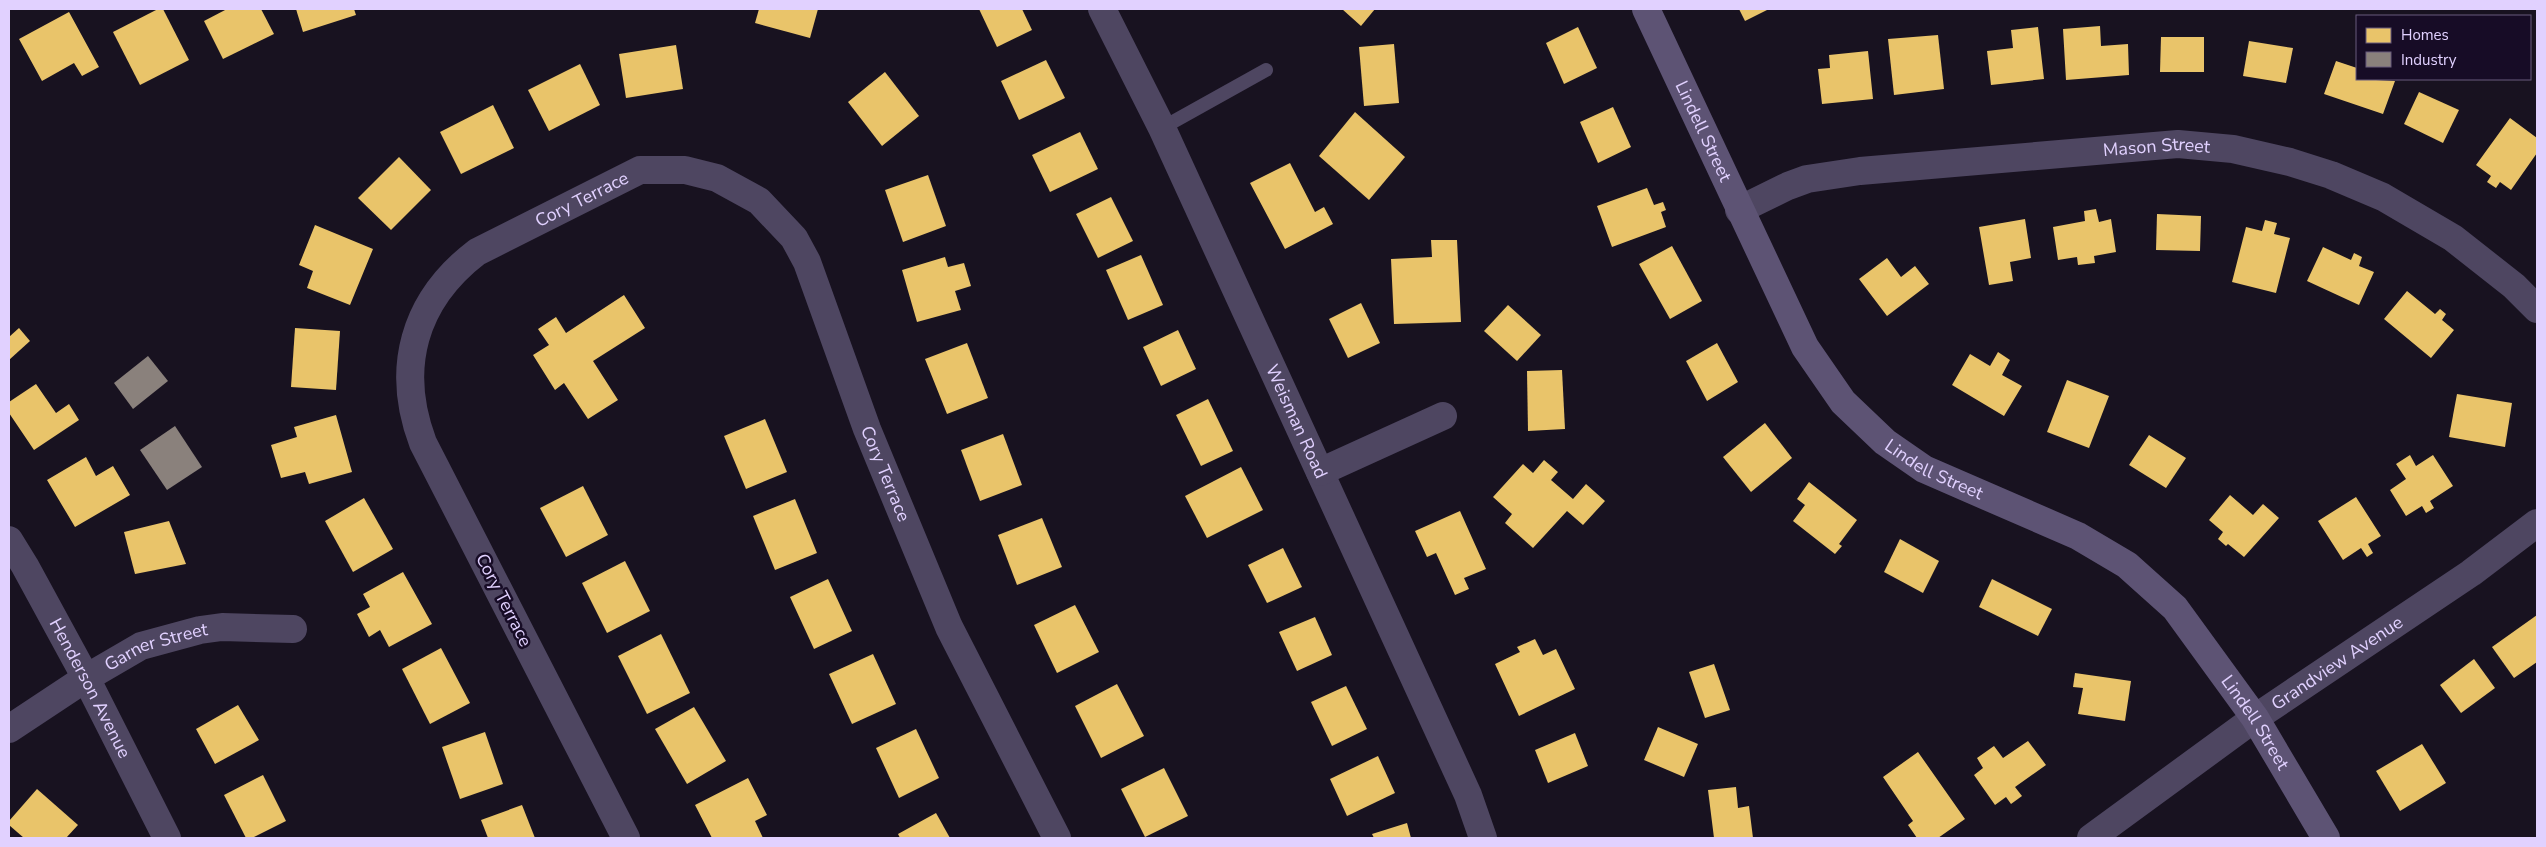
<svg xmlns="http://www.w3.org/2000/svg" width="2546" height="847" font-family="'Nunito Sans',sans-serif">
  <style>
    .homes { fill: #e9c46a }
    .industry { fill: #8a817c }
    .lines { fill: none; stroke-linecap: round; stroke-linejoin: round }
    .lane { stroke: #4e4661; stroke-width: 14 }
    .street { stroke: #4e4661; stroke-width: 28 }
    .secondary { stroke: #5d5374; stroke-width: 28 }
    .labels { text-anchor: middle; stroke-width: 5; stroke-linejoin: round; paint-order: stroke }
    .street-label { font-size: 18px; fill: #e1d1ff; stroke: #170c26 }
  </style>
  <rect width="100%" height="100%" fill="#181220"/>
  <g class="homes">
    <path d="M158,9H163L189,60L140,85L113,32Z"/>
    <path d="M227,9H261L274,34L223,59L204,21Z"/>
    <path d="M296,9H354L356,15L303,32Z"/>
    <path d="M759,9H818L810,38L755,23Z"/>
    <path d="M979,9H1022L1032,30L997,47Z"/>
    <path d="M1342,9H1375L1361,26Z"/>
    <path d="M1739,9H1769L1745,21Z"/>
    <path d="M69,12L99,67L82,76L74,63L42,81L19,39Z"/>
    <path d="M2100,26L2101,46L2128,44L2129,75L2066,80L2063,29Z"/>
    <path d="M1578,27L1597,68L1564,84L1546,43Z"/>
    <path d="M2038,27L2044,79L1991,85L1987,51L2013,48L2011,30Z"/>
    <path d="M1938,35L1944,89L1894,95L1888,39Z"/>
    <path d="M2161,37H2204V72H2160Z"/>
    <path d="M2249,41L2293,48L2286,83L2243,76Z"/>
    <path d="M1394,44L1399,103L1364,106L1359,47Z"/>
    <path d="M676,45L683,89L626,98L619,54Z"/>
    <path d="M1868,51L1873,99L1822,104L1818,69L1830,68L1829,55Z"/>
    <path d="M1046,60L1065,98L1019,120L1001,81Z"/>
    <path d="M2336,61L2357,68V79L2395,81L2383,114L2324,94Z"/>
    <path d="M580,64L600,105L549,131L528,90Z"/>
    <path d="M885,72L919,116L882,146L848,102Z"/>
    <path d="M2419,92L2459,110L2443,143L2404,124Z"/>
    <path d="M493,105L514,148L461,174L440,132Z"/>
    <path d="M1613,107L1631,147L1598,163L1580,122Z"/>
    <path d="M1355,112L1405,157L1369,200L1319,156Z"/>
    <path d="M2510,118L2537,138V153L2511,190L2500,182L2496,188L2487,182L2491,176L2476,165Z"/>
    <path d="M1080,132L1098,169L1050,192L1032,155Z"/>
    <path d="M399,157L431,190L391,230L358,198Z"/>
    <path d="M1290,163L1315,212L1324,207L1333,224L1285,249L1250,183Z"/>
    <path d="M928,175L946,226L903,242L885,190Z"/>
    <path d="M1647,188L1654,205L1663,202L1666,210L1661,212L1666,227L1612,247L1597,206Z"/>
    <path d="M1111,197L1133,241L1098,258L1076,214Z"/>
    <path d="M2096,209L2099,222L2111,219L2116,252L2094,256L2095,263L2078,265L2077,257L2058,260L2053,227L2085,221L2084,211Z"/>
    <path d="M2157,214L2201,216L2200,251L2156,250Z"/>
    <path d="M2025,219L2031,258L2010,262L2013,281L1989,285L1979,227Z"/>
    <path d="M2265,220L2277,223L2274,234L2290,238L2276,293L2232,282L2246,227L2262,231Z"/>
    <path d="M315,225L373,249L350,305L307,288L313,271L299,265Z"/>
    <path d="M1431,240H1457L1461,322L1394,324L1391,259L1432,257Z"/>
    <path d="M1672,246L1702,301L1670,319L1639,264Z"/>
    <path d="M2323,247L2351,260L2354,253L2362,257L2359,266L2374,272L2359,305L2307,281Z"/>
    <path d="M1141,255L1163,305L1128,320L1106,270Z"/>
    <path d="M945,257L948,267L964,263L971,286L955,291L961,310L917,322L902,270Z"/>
    <path d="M1887,258L1901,277L1915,266L1929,284L1887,316L1859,279Z"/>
    <path d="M2407,291L2435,314L2440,309L2446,314L2442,320L2454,330L2431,358L2384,319Z"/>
    <path d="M624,295L645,328L593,361L618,400L588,419L564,383L555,390L533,355L549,345L538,329L556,317L566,333Z"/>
    <path d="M1361,303L1380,343L1348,358L1329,319Z"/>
    <path d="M1508,305L1541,335L1517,361L1484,331Z"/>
    <path d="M19,328L30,341L9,360V337Z"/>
    <path d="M295,328L340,331L336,390L291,387Z"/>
    <path d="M1178,330L1196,369L1161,386L1143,347Z"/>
    <path d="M967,343L988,398L947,414L925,359Z"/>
    <path d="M1717,343L1738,382L1707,401L1686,361Z"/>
    <path d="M1998,352L2010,360L2002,375L2022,386L2004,416L1952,385L1970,354L1990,366Z"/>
    <path d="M1562,370L1565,429L1528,431L1527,371Z"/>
    <path d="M2067,380L2109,396L2089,448L2047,432Z"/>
    <path d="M36,384L56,413L69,404L79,420L34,450L9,413V402Z"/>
    <path d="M2457,394L2512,403L2505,447L2449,437Z"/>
    <path d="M1208,399L1233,451L1201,466L1176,415Z"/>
    <path d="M336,415L352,472L309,484L305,472L281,478L271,445L297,437L294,427Z"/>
    <path d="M765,419L787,472L746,489L724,436Z"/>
    <path d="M1765,423L1792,458L1751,492L1723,457Z"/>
    <path d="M1003,434L1022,485L980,501L961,450Z"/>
    <path d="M2149,435L2186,458L2166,488L2129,465Z"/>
    <path d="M2410,455L2416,466L2433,455L2453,486L2430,501L2434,508L2426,513L2422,506L2406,516L2390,490L2406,479L2396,464Z"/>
    <path d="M86,457L96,476L113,466L130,495L75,527L47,480Z"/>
    <path d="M1544,460L1558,472L1551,480L1573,499L1586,484L1605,501L1583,525L1567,511L1533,548L1505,523L1512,514L1493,497L1523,464L1533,473Z"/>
    <path d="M1241,467L1263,510L1207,538L1185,496Z"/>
    <path d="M1809,482L1857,520L1839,544L1842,546L1835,554L1793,521L1805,505L1797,499Z"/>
    <path d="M583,486L608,535L566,557L540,508Z"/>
    <path d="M2230,495L2253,515L2263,504L2279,518L2244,557L2228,544L2226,546L2218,539L2223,532L2209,520Z"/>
    <path d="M2356,497L2381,536L2368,544L2373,553L2367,557L2361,548L2343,560L2318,521Z"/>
    <path d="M364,498L393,549L353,572L325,521Z"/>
    <path d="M795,499L817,553L775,570L753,516Z"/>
    <path d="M1460,511L1486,569L1464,578L1469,589L1455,595L1436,553L1427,557L1415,531Z"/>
    <path d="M1042,518L1062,567L1017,585L998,535Z"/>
    <path d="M169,521L186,564L135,574L124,532Z"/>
    <path d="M1900,539L1939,561L1923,593L1884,572Z"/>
    <path d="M1283,548L1302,587L1267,603L1248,565Z"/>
    <path d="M625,561L650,611L607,633L582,583Z"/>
    <path d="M403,572L432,624L389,647L380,630L369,637L357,614L370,607L363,594Z"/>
    <path d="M828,579L852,631L814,649L790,597Z"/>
    <path d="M1992,579L2052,609L2038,636L1979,607Z"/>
    <path d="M1075,605L1099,652L1057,673L1034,625Z"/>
    <path d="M2537,615V662L2514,678L2492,647Z"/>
    <path d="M1315,617L1332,655L1297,671L1279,632Z"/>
    <path d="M661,634L690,693L647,714L618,656Z"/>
    <path d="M1535,639L1543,655L1556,649L1575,689L1519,716L1495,664L1520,652L1517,647Z"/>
    <path d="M441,648L470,703L430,724L402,669Z"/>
    <path d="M873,654L896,704L852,724L829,674Z"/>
    <path d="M2474,659L2495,688L2461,713L2440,685Z"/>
    <path d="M1714,664L1730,710L1705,718L1689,672Z"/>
    <path d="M2075,673L2131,681L2125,721L2078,714L2083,688L2073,687Z"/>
    <path d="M1117,684L1144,736L1101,758L1075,706Z"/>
    <path d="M1346,686L1367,729L1332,746L1311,702Z"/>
    <path d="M238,705L259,740L215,764L196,729Z"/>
    <path d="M694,707L726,761L687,784L655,729Z"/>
    <path d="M1658,727L1698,744L1684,777L1644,760Z"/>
    <path d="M916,729L939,778L899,798L876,748Z"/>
    <path d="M485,732L503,784L460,799L442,747Z"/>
    <path d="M1575,733L1588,766L1548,783L1535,750Z"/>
    <path d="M2028,741L2046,765L2015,787L2022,796L2011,804L2006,797L1995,805L1974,775L1983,768L1977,758L1994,746L2003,758Z"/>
    <path d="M2422,744L2446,783L2400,811L2376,771Z"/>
    <path d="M1918,752L1965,819L1938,838H1917L1908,825L1913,821L1883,777Z"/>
    <path d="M1378,756L1395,793L1347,816L1330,779Z"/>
    <path d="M1164,768L1188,816L1145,837L1121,789Z"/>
    <path d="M263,775L286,821L252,838H246L224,795Z"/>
    <path d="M748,778L767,815L755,821L763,838H712L695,805Z"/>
    <path d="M1736,787L1738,808L1749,806L1753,838H1714L1708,790Z"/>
    <path d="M37,789L78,825L66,838H24L9,825V821Z"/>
    <path d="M522,805L535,838H488L481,820Z"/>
    <path d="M936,813L950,838H900L898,834Z"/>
    <path d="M1407,823L1411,838H1374L1372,834Z"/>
  </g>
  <g class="industry">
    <path d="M148,356L168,381L133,409L114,383Z"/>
    <path d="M175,426L202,467L167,490L140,450Z"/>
  </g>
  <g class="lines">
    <path class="lane" d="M1162,128L1266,70"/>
    <g class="street">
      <path id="s1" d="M1102,9L1162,128L1468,795L1483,838"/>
      <path id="s2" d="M1739,210L1788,186L1807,179L1860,171L2178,144L2233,149L2290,162L2331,175L2383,197L2453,238L2514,286L2537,309"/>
      <path d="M1320,472L1443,416"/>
      <path id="s3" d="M9,540L25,566L86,678L167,838"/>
      <path id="s4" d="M9,729L86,678L141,646L200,630L222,627L293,629"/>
      <path id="s5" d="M626,838L423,443C395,369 413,301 477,252L640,170H685L717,178L759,201L794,238L807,262L867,429L949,627L1057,838"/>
      <path id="s6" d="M2091,838L2255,718L2471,573L2537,523"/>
    </g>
    <path class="secondary" id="s7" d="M1646,9L1805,347L1843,402L1885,442L1924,469L2078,536L2127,565L2175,608L2255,718L2326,838"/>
  </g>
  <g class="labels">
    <g class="street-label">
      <text dy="6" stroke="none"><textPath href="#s7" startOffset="135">Lindell Street</textPath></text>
      <text dy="6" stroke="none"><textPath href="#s2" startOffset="426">Mason Street</textPath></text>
      <text dy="6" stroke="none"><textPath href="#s5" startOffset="776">Cory Terrace</textPath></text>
      <text dy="6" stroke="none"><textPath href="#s1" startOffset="456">Weisman Road</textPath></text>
      <text dy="6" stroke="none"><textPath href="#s7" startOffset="555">Lindell Street</textPath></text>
      <text dy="6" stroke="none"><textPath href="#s5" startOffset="1271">Cory Terrace</textPath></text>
      <text transform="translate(504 600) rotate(63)" y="6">Cory Terrace</text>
      <text dy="6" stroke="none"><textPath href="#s4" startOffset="170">Garner Street</textPath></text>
      <text dy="6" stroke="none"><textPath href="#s6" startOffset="302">Grandview Avenue</textPath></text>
      <text dy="6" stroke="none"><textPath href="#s3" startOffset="169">Henderson Avenue</textPath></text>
      <text dy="6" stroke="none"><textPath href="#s7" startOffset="975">Lindell Street</textPath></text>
    </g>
  </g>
  <rect width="2546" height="847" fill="none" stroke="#e1d1ff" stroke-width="20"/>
  <rect x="2356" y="15" width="175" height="65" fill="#170c26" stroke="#685b7d"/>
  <rect x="2366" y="28" width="25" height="15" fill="#e9c46a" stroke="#685b7d"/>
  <text x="2401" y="40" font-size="15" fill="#e1d1ff">Homes</text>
  <rect x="2366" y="52" width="25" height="15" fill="#8a817c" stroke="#685b7d"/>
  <text x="2401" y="65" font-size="15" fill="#e1d1ff">Industry</text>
</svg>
